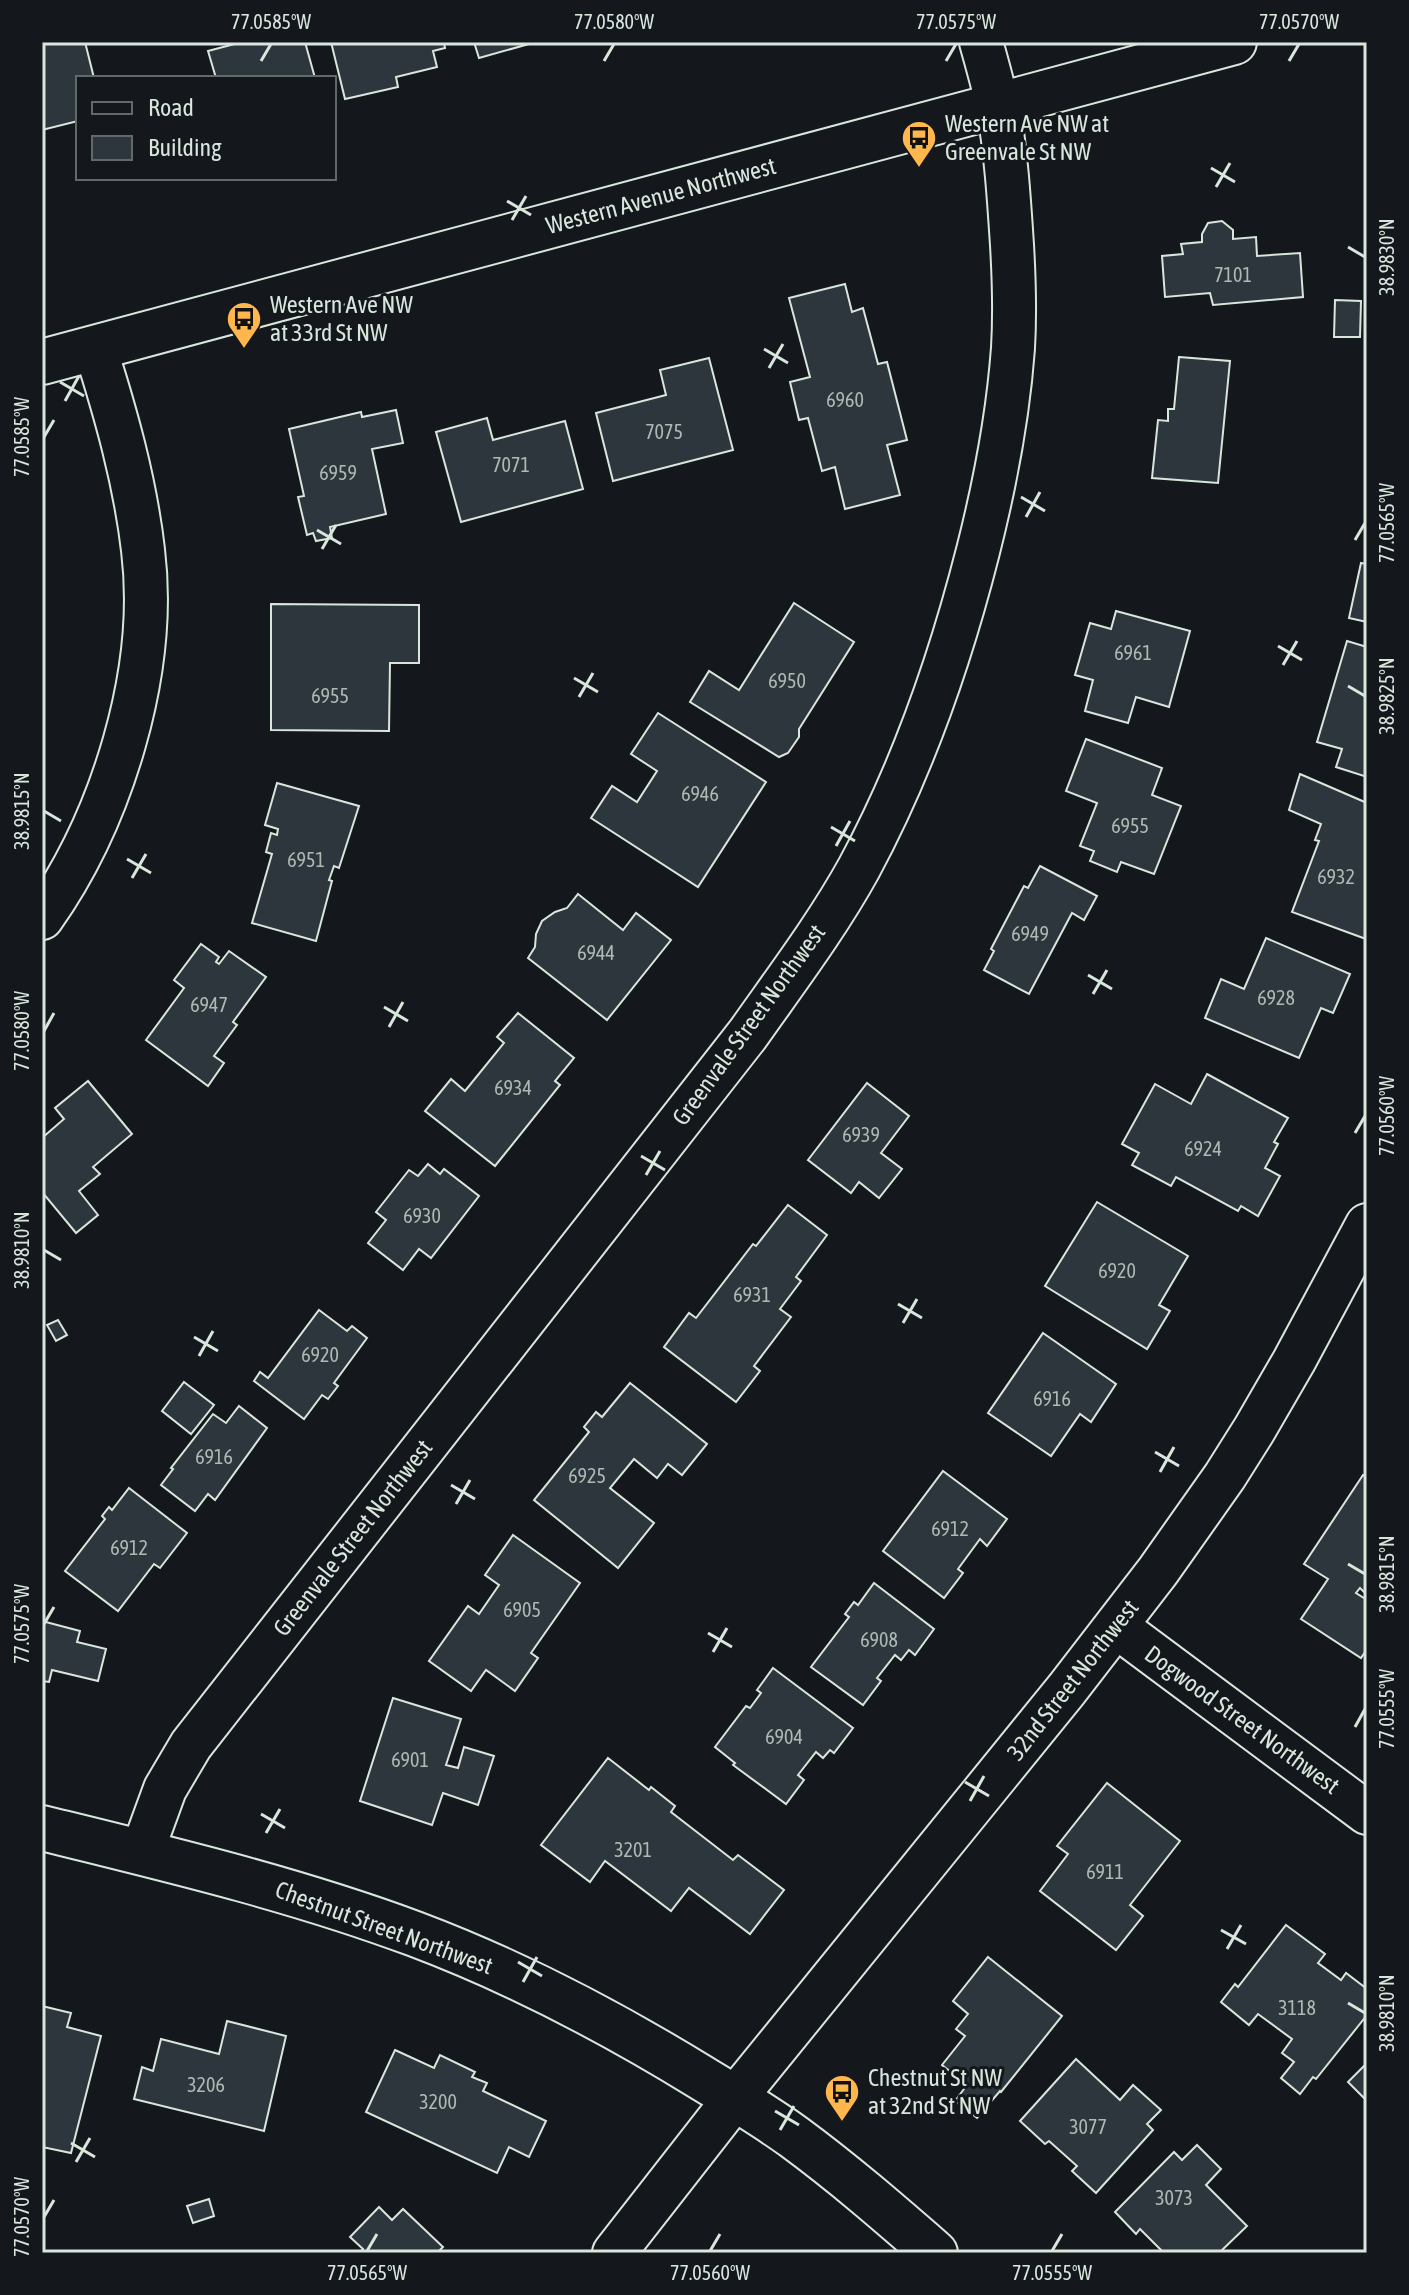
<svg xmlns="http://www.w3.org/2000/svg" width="1409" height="2295" font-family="'Asap Condensed',sans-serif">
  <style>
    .building { fill: #2c363c; stroke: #d8e6dc; stroke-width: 2 }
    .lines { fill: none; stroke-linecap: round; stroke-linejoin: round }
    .street-casing { stroke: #d8e6dc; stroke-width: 46 }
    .secondary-casing { stroke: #d8e6dc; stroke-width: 48 }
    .street { stroke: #14181c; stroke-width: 42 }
    .secondary { stroke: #14181c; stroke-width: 44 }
    .ticks { fill: none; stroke: #d8e6dc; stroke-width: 3 }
    .labels { text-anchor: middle; stroke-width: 6; stroke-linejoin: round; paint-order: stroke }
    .number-label { font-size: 20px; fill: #adbab4 }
    .poi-label { font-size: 24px; fill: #d8e6dc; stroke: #14181c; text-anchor: start }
    .street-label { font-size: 24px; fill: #d8e6dc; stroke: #14181c }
    .neatline { fill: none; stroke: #d8e6dc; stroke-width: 3 }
    .ticks-label { font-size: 20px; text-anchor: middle; fill: #d8e6dc }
  </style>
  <rect width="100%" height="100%" fill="#14181c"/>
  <g class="building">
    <path d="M42,42H85L94,78H78V121L42,130Z"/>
    <path d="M242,42H305L315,78H216L208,51Z"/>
    <path d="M331,42H444L445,48L433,51L437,67L396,77L398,87L345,99Z"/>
    <path d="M474,42H536L479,58Z"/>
    <path d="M1222,221L1233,230V239L1256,237L1257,256L1300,253L1303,297L1213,305L1210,293L1165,297L1162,256L1183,254L1181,244L1202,242V234L1208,223Z"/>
    <path d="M845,284L852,312L863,308L878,364L887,362L907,440L887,445L900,495L845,509L835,467L822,471L808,418L799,420L790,382L810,377L789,298Z"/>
    <path d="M1335,300L1361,301L1360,337H1334Z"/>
    <path d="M1179,357L1230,361L1218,483L1152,478L1158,420L1168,421V409H1174Z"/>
    <path d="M709,358L733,450L613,481L596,413L666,395L660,370Z"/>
    <path d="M396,410L403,443L372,449L386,514L330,527L332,538L316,541L313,533L307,535L298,497L304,496L289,429L361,412L362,417Z"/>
    <path d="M487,418L493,440L565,421L583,489L461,522L436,432Z"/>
    <path d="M1361,563L1367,564V622L1349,618Z"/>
    <path d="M794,603L854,642L799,729V737L788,753L779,757L690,702L709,671L739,690Z"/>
    <path d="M271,604L419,605V663H390L389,731L271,730Z"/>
    <path d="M1116,611L1190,631L1169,707L1136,697L1128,723L1085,711L1093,680L1075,675L1090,623L1111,629Z"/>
    <path d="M1347,641L1367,647V777L1336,767L1342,749L1317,742Z"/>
    <path d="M658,713L766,782L698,887L591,818L612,786L637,802L657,771L631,754Z"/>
    <path d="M1086,739L1162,768L1152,795L1181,806L1154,874L1121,862L1117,872L1090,861L1094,851L1080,846L1097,803L1066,791Z"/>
    <path d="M1300,774L1367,803L1366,939L1292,912L1319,841L1315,840L1321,824L1289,810Z"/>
    <path d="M277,783L359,806L339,868L334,866L329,880L332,881L316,941L252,923L272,854L266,852L271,833L277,835L278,829L265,825Z"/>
    <path d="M1040,866L1097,896L1084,920L1072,913L1029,994L984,970L994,951L991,949L1024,886L1028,888Z"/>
    <path d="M578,894L623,930L636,913L671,940L607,1020L528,958L535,947L536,934L542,921L555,912L567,908Z"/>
    <path d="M1266,938L1350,974L1333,1013L1321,1008L1299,1058L1205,1018L1221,979L1244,989Z"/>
    <path d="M201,944L219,957L216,962L219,964L229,951L266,977L233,1022L237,1025L214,1056L224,1063L208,1086L146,1040L184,988L174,980Z"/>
    <path d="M518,1013L574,1058L555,1081L560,1085L495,1166L425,1111L451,1079L465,1091L504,1043L497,1037Z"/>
    <path d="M1207,1074L1288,1118L1274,1142L1278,1144L1265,1168L1280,1176L1258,1216L1241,1206L1238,1211L1176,1177L1171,1186L1132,1165L1139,1153L1122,1144L1155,1084L1191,1104Z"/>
    <path d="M88,1081L132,1134L93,1167L100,1174L79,1191L98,1215L76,1233L42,1192V1138L64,1119L55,1108Z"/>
    <path d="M867,1083L909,1116L881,1153L902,1169L879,1198L859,1182L851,1193L808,1160Z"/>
    <path d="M428,1164L440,1174L444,1169L479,1196L431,1258L419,1249L403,1270L368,1243L386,1220L376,1212L409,1170L418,1176Z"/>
    <path d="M1097,1202L1188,1256L1159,1305L1170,1311L1147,1349L1045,1286Z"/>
    <path d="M788,1205L827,1235L796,1277L801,1281L780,1309L791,1317L754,1366L760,1371L736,1402L664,1347L689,1313L696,1318L753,1244L756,1246Z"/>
    <path d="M319,1310L347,1331L352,1326L367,1338L334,1383L338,1386L328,1399L322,1395L304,1419L254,1381L260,1372L268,1378Z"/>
    <path d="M58,1320L67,1335L56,1341L47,1325Z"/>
    <path d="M1043,1333L1116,1384L1091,1422L1080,1414L1051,1456L988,1413Z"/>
    <path d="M184,1382L214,1405L191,1434L162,1411Z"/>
    <path d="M630,1383L707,1444L682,1475L668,1464L657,1478L634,1459L610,1488L654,1523L618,1568L534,1500L589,1432L584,1427L596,1412L602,1417Z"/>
    <path d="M239,1406L267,1428L215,1500L208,1494L195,1511L161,1485L173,1469L171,1468L213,1414L226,1423Z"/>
    <path d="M943,1471L1007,1519L987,1546L980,1539L958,1569L963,1573L944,1598L883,1551Z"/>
    <path d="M1363,1475L1367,1477V1588L1364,1592L1360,1588L1356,1593L1367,1600V1649L1361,1658L1301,1619L1328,1579L1304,1564Z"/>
    <path d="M129,1488L187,1533L160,1568L154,1564L118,1611L65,1571L105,1519L102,1516L109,1507L112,1510Z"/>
    <path d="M513,1535L580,1583L531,1653L538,1658L515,1691L486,1670L471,1691L429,1661L468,1606L479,1614L499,1585L485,1575Z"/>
    <path d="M874,1583L934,1629L915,1655L909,1650L901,1660L895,1655L877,1678L881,1681L863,1705L811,1667L849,1617L845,1614L854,1602L858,1605Z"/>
    <path d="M42,1621L80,1631L77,1642L106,1649L98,1681L52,1670L49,1682L42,1681Z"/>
    <path d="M773,1668L853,1728L834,1753L830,1750L823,1758L816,1752L798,1775L804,1780L786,1804L733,1765L735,1763L715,1747L746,1706L750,1708L761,1693L757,1690Z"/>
    <path d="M393,1698L461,1719L446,1765L458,1768L464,1747L494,1756L478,1805L443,1793L432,1825L360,1801Z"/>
    <path d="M608,1758L649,1790L651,1787L675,1806L671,1812L733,1860L738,1855L784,1890L750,1934L689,1888L671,1911L605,1861L590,1882L541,1845Z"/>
    <path d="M1107,1783L1180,1841L1130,1905L1143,1916L1116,1950L1040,1891L1068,1854L1057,1846Z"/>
    <path d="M1286,1925L1325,1954L1318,1963L1341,1980L1346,1973L1367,1989V2015L1316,2079L1313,2077L1300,2094L1281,2078L1294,2062L1282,2053L1292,2039L1258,2014L1249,2025L1221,2002L1235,1984L1238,1987Z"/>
    <path d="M988,1957L1062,2016L1001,2092L1000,2091L977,2118L955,2101L967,2085L942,2065L965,2036L956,2029L968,2014L953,2001Z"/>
    <path d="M42,2006L71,2013L67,2027L101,2036L71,2153L42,2147Z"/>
    <path d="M227,2021L286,2036L264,2131L134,2099L142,2067L153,2071L161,2039L219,2054Z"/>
    <path d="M395,2050L434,2068L440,2055L475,2072L472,2077L487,2083L483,2091L546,2121L529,2157L509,2147L497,2173L366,2112Z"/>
    <path d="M1076,2059L1120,2100L1133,2085L1161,2110L1147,2124L1153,2130L1096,2193L1072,2171L1077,2166L1049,2141L1045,2144L1020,2121Z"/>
    <path d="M1367,2063V2101L1348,2082Z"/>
    <path d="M1197,2145L1221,2169L1206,2185L1247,2226L1219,2253H1164L1140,2229L1136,2234L1115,2212L1174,2152L1182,2160Z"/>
    <path d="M209,2199L214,2216L193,2223L187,2206Z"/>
    <path d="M379,2207L392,2220L403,2209L443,2247L437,2253H359L363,2249L350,2237Z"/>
  </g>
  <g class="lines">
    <defs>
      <g id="street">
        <path d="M42,918C112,819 158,671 143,550C135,481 116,414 95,348"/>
        <path d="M1117,1627L1367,1813"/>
        <path d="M142,1852L165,1789L191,1745L748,1034C786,980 827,926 859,868C913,768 950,661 978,551C995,484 1008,417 1013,348C1015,314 1014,279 1012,245C1009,199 1006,152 998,107C993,85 987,63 981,42"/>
        <path d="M614,2253L735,2098L1067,1689L1158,1571L1225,1476L1254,1430L1294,1361L1367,1225"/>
      </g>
      <g id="secondary">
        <path d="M42,362L1234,42"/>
        <path d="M42,1828C168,1859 294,1889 415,1934C516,1972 611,2022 702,2078C733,2097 765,2116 794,2137C843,2173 889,2213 935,2253"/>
      </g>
    </defs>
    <use href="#street" class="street-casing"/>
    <use href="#secondary" class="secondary-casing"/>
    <use href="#street" class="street"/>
    <use href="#secondary" class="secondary"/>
  </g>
  <path class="ticks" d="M261,61L271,44M604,61L614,44M946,61L956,44M1289,61L1299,44M1211,168L1235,182M1216,187L1230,163M507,201L531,215M512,220L526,196M1348,247L1365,257M764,349L788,363M769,368L783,344M60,382L84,396M65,401L79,376M44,437L54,420M1021,497L1045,511M1026,517L1040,492M317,530L341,544M1355,540L1365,523M322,549L336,525M1278,646L1302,660M1283,665L1297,641M574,678L598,692M1348,686L1365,696M579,697L593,673M44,811L61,821M831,827L855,841M836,846L850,821M127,859L151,873M132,878L146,854M1088,975L1112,989M1093,994L1107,970M384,1007L408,1021M389,1027L403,1002M44,1031L54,1013M1355,1133L1365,1116M641,1156L665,1170M646,1175L660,1151M44,1250L61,1260M898,1304L922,1318M903,1323L917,1299M194,1337L218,1351M199,1356L213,1331M1155,1452L1179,1466M1160,1472L1174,1447M451,1485L475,1499M456,1504L470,1480M1348,1564L1365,1574M44,1624L54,1607M708,1633L732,1647M713,1652L727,1628M1355,1727L1365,1709M965,1782L989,1796M970,1801L984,1776M261,1814L285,1828M266,1833L280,1809M1221,1930L1246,1944M1227,1949L1241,1925M518,1962L542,1976M523,1982L537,1957M1348,2003L1365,2013M775,2111L799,2125M780,2130L794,2106M71,2143L95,2157M76,2162L90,2138M44,2217L54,2200M367,2251L377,2234M710,2251L720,2234M1052,2251L1062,2234"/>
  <defs>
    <symbol id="bus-pin" viewBox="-11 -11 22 30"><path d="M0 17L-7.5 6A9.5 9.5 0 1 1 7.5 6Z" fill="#ffb74d" stroke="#14181c"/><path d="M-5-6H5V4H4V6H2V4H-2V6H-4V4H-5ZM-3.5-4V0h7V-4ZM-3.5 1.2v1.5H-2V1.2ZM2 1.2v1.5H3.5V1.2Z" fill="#111"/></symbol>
  </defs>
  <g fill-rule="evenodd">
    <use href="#bus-pin" x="899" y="118" width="40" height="54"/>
    <use href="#bus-pin" x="224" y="299" width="40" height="54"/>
    <use href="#bus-pin" x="822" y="2072" width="40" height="54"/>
  </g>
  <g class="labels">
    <g class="number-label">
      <text x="1233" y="282">7101</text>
      <text x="845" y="407">6960</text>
      <text x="664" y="439">7075</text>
      <text x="511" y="472">7071</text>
      <text x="338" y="480">6959</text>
      <text x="1133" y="660">6961</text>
      <text x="787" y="688">6950</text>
      <text x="330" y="703">6955</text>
      <text x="700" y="801">6946</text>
      <text x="1130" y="833">6955</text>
      <text x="306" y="867">6951</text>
      <text x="1336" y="884">6932</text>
      <text x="1030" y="941">6949</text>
      <text x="596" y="960">6944</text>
      <text x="1276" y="1005">6928</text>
      <text x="209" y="1012">6947</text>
      <text x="513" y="1095">6934</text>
      <text x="861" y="1142">6939</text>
      <text x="1203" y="1156">6924</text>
      <text x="422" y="1223">6930</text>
      <text x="1117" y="1278">6920</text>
      <text x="752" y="1302">6931</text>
      <text x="320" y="1362">6920</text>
      <text x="1052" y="1406">6916</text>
      <text x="214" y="1464">6916</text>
      <text x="587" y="1483">6925</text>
      <text x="950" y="1536">6912</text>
      <text x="129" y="1555">6912</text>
      <text x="522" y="1617">6905</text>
      <text x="879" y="1647">6908</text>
      <text x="784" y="1744">6904</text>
      <text x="410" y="1767">6901</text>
      <text x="633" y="1857">3201</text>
      <text x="1105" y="1879">6911</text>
      <text x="1297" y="2015">3118</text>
      <text x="206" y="2092">3206</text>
      <text x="438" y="2109">3200</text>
      <text x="1088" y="2134">3077</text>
      <text x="1174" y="2205">3073</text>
    </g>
    <g class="poi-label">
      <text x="945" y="132">Western Ave NW at<tspan x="945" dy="28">Greenvale St NW</tspan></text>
      <text x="270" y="313">Western Ave NW<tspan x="270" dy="28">at 33rd St NW</tspan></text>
      <text x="868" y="2086">Chestnut St NW<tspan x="868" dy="28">at 32nd St NW</tspan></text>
    </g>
    <g class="street-label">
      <text transform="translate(661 196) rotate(-15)" y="8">Western Avenue Northwest</text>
      <text transform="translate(749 1025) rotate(-54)" y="8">Greenvale Street Northwest</text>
      <text transform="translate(353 1538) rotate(-52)" y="8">Greenvale Street Northwest</text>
      <text transform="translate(1073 1680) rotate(-52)" y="8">32nd Street Northwest</text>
      <text transform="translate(1242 1720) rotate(36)" y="8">Dogwood Street Northwest</text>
      <text transform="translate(384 1928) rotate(20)" y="8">Chestnut Street Northwest</text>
    </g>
  </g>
  <rect width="1409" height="2295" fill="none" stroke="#14181c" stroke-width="88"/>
  <rect x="76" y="76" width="260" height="104" fill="#14181c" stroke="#626a69" stroke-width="2"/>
  <rect x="92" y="102" width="40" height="12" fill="#14181c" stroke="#626a69" stroke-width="2"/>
  <text x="148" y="116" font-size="24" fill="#d8e6dc">Road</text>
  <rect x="92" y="136" width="40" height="24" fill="#2c363c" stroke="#626a69" stroke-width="2"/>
  <text x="148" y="156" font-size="24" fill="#d8e6dc">Building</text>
  <rect x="44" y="44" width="1321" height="2207" class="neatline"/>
  <g class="ticks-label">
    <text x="271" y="29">77.0585°W</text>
    <text x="614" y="29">77.0580°W</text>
    <text x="956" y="29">77.0575°W</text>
    <text x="1299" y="29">77.0570°W</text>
    <text transform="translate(1387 257) rotate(-90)" y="7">38.9830°N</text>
    <text transform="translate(22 437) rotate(-90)" y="7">77.0585°W</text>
    <text transform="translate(1387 523) rotate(-90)" y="7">77.0565°W</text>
    <text transform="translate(1387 696) rotate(-90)" y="7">38.9825°N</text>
    <text transform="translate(22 811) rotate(-90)" y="7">38.9815°N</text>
    <text transform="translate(22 1031) rotate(-90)" y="7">77.0580°W</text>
    <text transform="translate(1387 1116) rotate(-90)" y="7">77.0560°W</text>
    <text transform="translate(22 1250) rotate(-90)" y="7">38.9810°N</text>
    <text transform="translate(1387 1574) rotate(-90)" y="7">38.9815°N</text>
    <text transform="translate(22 1624) rotate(-90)" y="7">77.0575°W</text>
    <text transform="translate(1387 1709) rotate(-90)" y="7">77.0555°W</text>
    <text transform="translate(1387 2013) rotate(-90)" y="7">38.9810°N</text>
    <text transform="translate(22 2217) rotate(-90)" y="7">77.0570°W</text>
    <text x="367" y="2280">77.0565°W</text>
    <text x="710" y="2280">77.0560°W</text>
    <text x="1052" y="2280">77.0555°W</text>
  </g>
</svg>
